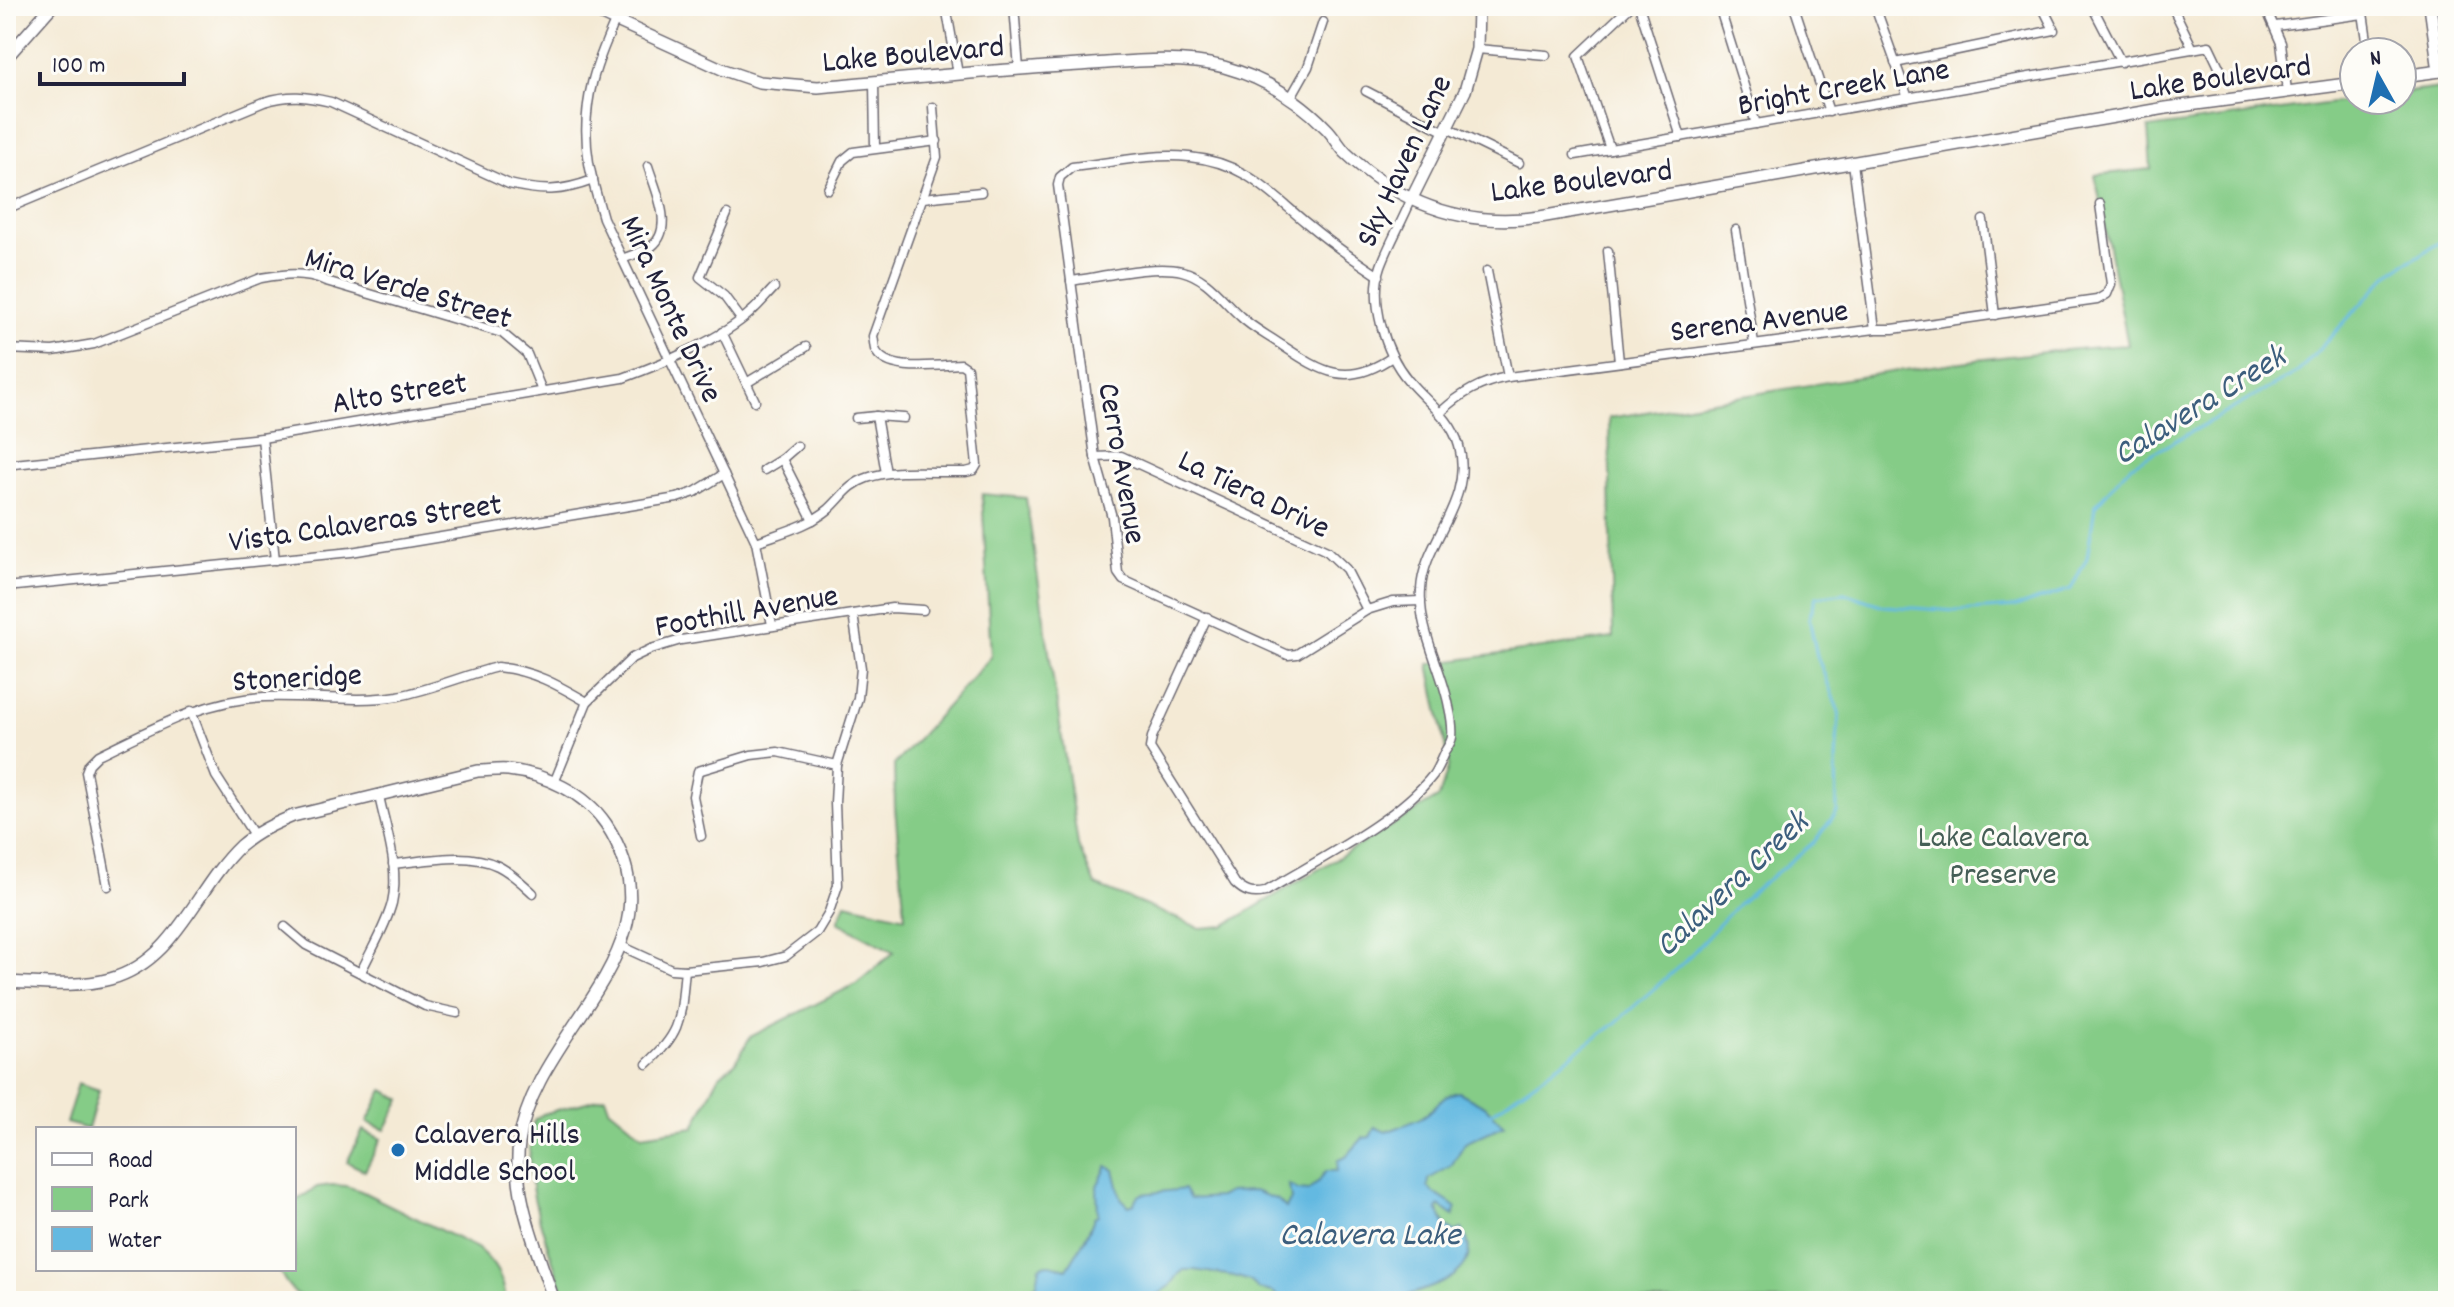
<svg xmlns="http://www.w3.org/2000/svg" width="2454" height="1307" font-family="Dekko,sans-serif">
  <style>
    .green { fill: #85cc87; stroke: #547761; stroke-width: 2 }
    .water { fill: #64b9e1; stroke: #436e8e; stroke-width: 2 }
    .lines { fill: none; stroke-linecap: round; stroke-linejoin: round }
    .stream { stroke: #64b9e1; stroke-width: 3 }
    .street-casing { stroke: #6c6871; stroke-width: 11 }
    .secondary-casing { stroke: #6c6871; stroke-width: 14 }
    .street { stroke: #fff; stroke-width: 8 }
    .secondary { stroke: #fff; stroke-width: 11 }
    .poi-dot { fill: #1f6fb2; stroke: #fdfcf7; stroke-width: 3 }
    .labels { text-anchor: middle; stroke-width: 6; stroke-linejoin: round; paint-order: stroke }
    .street-label { font-size: 32px; fill: #22223b; stroke: #fdfcf7 }
    .park-label { font-size: 32px; fill: #455e56; stroke: #fdfcf7 }
    .poi-label { font-size: 32px; fill: #22223b; stroke: #fdfcf7; text-anchor: start }
    .water-label { font-size: 34px; font-style: italic; fill: #3c5e7d; stroke: #fdfcf7 }
  </style>
  <rect width="100%" height="100%" fill="#fdfcf7"/>
  <filter id="ink" filterUnits="userSpaceOnUse"><feTurbulence type="fractalNoise" baseFrequency=".0125" numOctaves="2"/><feDisplacementMap in="SourceGraphic" scale="16" xChannelSelector="R" yChannelSelector="G"/><feConvolveMatrix kernelMatrix="1 2 1 2 8 2 1 2 1" color-interpolation-filters="sRGB"/></filter>
  <filter id="wash" filterUnits="userSpaceOnUse"><feTurbulence type="fractalNoise" baseFrequency=".006" numOctaves="4" result="noise"/><feDisplacementMap in="SourceGraphic" scale="32" xChannelSelector="R" yChannelSelector="G"/><feGaussianBlur stdDeviation="1.8" result="paint"/><feColorMatrix in="noise" values="0 0 0 0 0 0 0 0 0 0 0 0 0 0 0 0 0 1.4 0 .05"/><feComposite in="paint" operator="in"/></filter>
  <g filter="url(#wash)">
    <rect width="100%" height="100%" fill="#f4ead5"/>
    <g class="green">
      <path d="M2448,87V1301H566C548,1241 518,1183 534,1120L543,1114L605,1097L609,1108L642,1135L694,1127L719,1076L736,1062L750,1037L856,984L894,952L838,922L846,903L905,917L895,808L894,765L991,657L982,494L1026,498L1078,845L1095,885L1200,928L1224,926L1439,797L1449,765L1429,664L1613,638L1609,418C1780,391 1956,356 2128,345L2095,175L2151,169L2148,128L2354,100H2402V93Z"/>
      <path d="M78,1083L99,1090L88,1129L66,1123Z"/>
      <path d="M383,1090L401,1099L385,1130L367,1122Z"/>
      <path d="M363,1130L381,1139L365,1171L347,1162Z"/>
      <path d="M332,1185L346,1186L361,1191L477,1248C495,1263 504,1278 506,1301H308C293,1293 285,1284 279,1269H294V1202L317,1187Z"/>
    </g>
    <path class="water" d="M1459,1092L1485,1106L1504,1125L1465,1143L1451,1166L1429,1179L1428,1187C1436,1196 1447,1200 1456,1208L1454,1216L1440,1206L1437,1209L1447,1227L1455,1232L1462,1229C1486,1269 1442,1285 1411,1294C1405,1296 1399,1300 1393,1301C1368,1306 1326,1297 1298,1296L1291,1301H1285L1273,1292L1259,1289L1250,1281L1234,1276L1194,1270H1184L1179,1274L1170,1286L1149,1301H1017L1028,1296L1030,1290L1037,1284L1040,1267C1051,1260 1056,1267 1067,1269C1077,1252 1089,1235 1094,1217L1098,1215L1097,1186L1107,1166L1114,1170L1121,1198L1129,1206L1134,1204L1136,1198L1142,1194L1184,1189L1190,1199L1219,1197L1229,1192L1254,1191L1278,1200L1286,1208L1291,1199L1289,1185L1298,1190L1308,1191L1318,1182L1326,1171H1337L1338,1160L1346,1157L1363,1138L1370,1137L1375,1127L1386,1132C1398,1127 1412,1123 1422,1117C1440,1107 1437,1095 1459,1092Z"/>
    <g class="lines">
      <path class="stream" d="M1490,1114L1612,1026L1684,962L1738,904L1814,842L1837,812L1836,759L1839,712L1817,656L1809,618L1816,597L1844,593L1884,606L1956,611L2016,607L2071,589L2087,558L2095,506L2130,466L2298,372L2389,274L2448,237"/>
    </g>
  </g>
  <g filter="url(#ink)">
    <g class="lines">
      <defs>
        <g id="street">
          <path d="M622,6C597,59 579,103 589,163C592,181 598,200 603,218L756,542L772,625"/>
          <path d="M754,6L759,8L760,6"/>
          <path d="M860,6V8L893,6"/>
          <path d="M946,6L958,74"/>
          <path d="M1014,6L1019,69"/>
          <path d="M1639,6L1681,137"/>
          <path d="M1719,6L1756,124"/>
          <path d="M1794,6L1829,112"/>
          <path d="M1875,6L1908,98"/>
          <path d="M2092,6L2121,62"/>
          <path d="M2172,6L2193,49"/>
          <path d="M2265,6L2281,43L2287,91"/>
          <path d="M2362,6L2368,47"/>
          <path d="M2276,26L2363,14"/>
          <path d="M1477,49L1546,55"/>
          <path d="M1895,63L2054,30L2042,6"/>
          <path d="M874,82L875,147"/>
          <path d="M1366,91L1445,132"/>
          <path d="M1291,97L1308,67L1323,22"/>
          <path d="M1447,128L1519,163"/>
          <path d="M1610,149L1578,56L1631,6"/>
          <path d="M1575,155L2209,46L2221,71"/>
          <path d="M1853,163L1875,329"/>
          <path d="M828,189L842,161L853,152L937,141"/>
          <path d="M923,198L981,192"/>
          <path d="M6,209L264,102C290,94 305,96 331,102L509,184C542,192 561,192 593,180"/>
          <path d="M727,214L700,277L724,296L741,319"/>
          <path d="M1983,220L1995,315"/>
          <path d="M1736,230L1754,343"/>
          <path d="M1608,251L1619,362"/>
          <path d="M622,259C631,255 644,252 652,246C675,228 655,189 648,166"/>
          <path d="M1487,271L1508,377"/>
          <path d="M1379,276C1353,259 1328,241 1304,221C1266,189 1242,162 1189,157C1151,153 1110,163 1072,167L1060,177L1058,185L1095,457L1112,517L1118,573L1123,580L1288,655L1297,654L1367,610L1393,602L1421,601"/>
          <path d="M1071,281C1101,277 1154,264 1182,271C1207,277 1222,300 1240,316C1251,327 1267,335 1280,344C1321,371 1346,389 1392,357"/>
          <path d="M722,332L755,401"/>
          <path d="M6,349L53,351L94,344L261,278C284,274 304,271 326,281L502,333L527,354L542,391"/>
          <path d="M748,382L806,347"/>
          <path d="M1441,412C1461,393 1481,382 1508,377L1875,329H1893L2097,300L2107,294L2111,284L2100,204"/>
          <path d="M876,416L886,473"/>
          <path d="M856,418L876,416L904,418"/>
          <path d="M262,438L275,560"/>
          <path d="M1095,457L1121,456L1327,551L1346,569L1367,610"/>
          <path d="M782,459L813,520"/>
          <path d="M6,462L14,464L262,438L623,378C662,364 722,339 752,311C760,304 767,295 774,288"/>
          <path d="M764,470L782,459L797,446"/>
          <path d="M756,542C780,533 809,526 829,509C842,497 849,484 867,478C894,468 937,473 966,472L974,470L977,465L967,368L961,364C939,365 885,374 875,349C874,345 874,340 873,336L937,157L933,107"/>
          <path d="M6,587L351,552L677,498L695,492L724,474"/>
          <path d="M1207,617L1152,737L1150,748L1235,883C1244,892 1252,895 1265,892C1317,860 1396,822 1433,775C1437,769 1441,760 1444,753C1447,748 1451,743 1452,737C1453,728 1451,716 1449,707C1442,668 1418,631 1421,590C1423,541 1474,503 1459,446C1451,417 1427,403 1408,380C1385,353 1369,301 1381,266C1389,244 1402,222 1411,200"/>
          <path d="M191,711L216,776L254,835"/>
          <path d="M554,783L587,702L632,658L651,649L681,640L892,608L923,610"/>
          <path d="M701,836L693,796L698,771L751,755L778,752L837,765"/>
          <path d="M393,864C426,861 468,851 498,866C512,873 522,883 533,893"/>
          <path d="M108,886L86,772L89,764L98,755C152,729 203,700 264,697C308,695 354,703 398,696C430,690 465,675 497,667C532,670 558,685 587,702"/>
          <path d="M285,927L306,945L425,1006L457,1013"/>
          <path d="M621,946L671,969L685,970L763,962L786,956L817,932L829,912L838,885L835,803L837,765L858,698L861,668L853,614"/>
          <path d="M361,972C371,950 386,926 392,903C400,868 386,830 379,796"/>
          <path d="M647,1064C684,1030 680,1017 685,970"/>
        </g>
        <g id="secondary">
          <path d="M584,6L724,70L759,82L818,87C905,79 991,70 1079,65C1127,62 1177,55 1224,67C1264,78 1298,99 1327,129C1334,136 1339,146 1346,153C1401,205 1465,228 1540,217L2166,108L2354,83"/>
          <path d="M2430,6L2439,71"/>
          <path d="M6,58L52,6"/>
          <path d="M2402,76L2448,70"/>
          <path d="M1411,200L1465,91L1477,49L1478,6"/>
          <path d="M6,982C40,983 77,988 110,979C177,960 194,890 240,846C256,832 274,824 293,816L478,771C488,771 498,769 508,770C545,774 585,793 606,824C688,949 534,1028 519,1143C512,1196 538,1251 554,1301"/>
        </g>
      </defs>
      <use href="#street" class="street-casing"/>
      <use href="#secondary" class="secondary-casing"/>
      <use href="#street" class="street"/>
      <use href="#secondary" class="secondary"/>
    </g>
  </g>
  <circle class="poi-dot" cx="398" cy="1150" r="8"/>
  <g class="labels">
    <g class="street-label">
      <text transform="translate(913 52) rotate(-5)" y="11">Lake Boulevard</text>
      <text transform="translate(2220 76) rotate(-8)" y="11">Lake Boulevard</text>
      <text transform="translate(1843 85) rotate(-10)" y="11">Bright Creek Lane</text>
      <text transform="translate(1402 160) rotate(-65)" y="11">Sky Haven Lane</text>
      <text transform="translate(1581 179) rotate(-7)" y="11">Lake Boulevard</text>
      <text transform="translate(409 286) rotate(17)" y="11">Mira Verde Street</text>
      <text transform="translate(673 308) rotate(65)" y="11">Mira Monte Drive</text>
      <text transform="translate(1759 319) rotate(-7)" y="11">Serena Avenue</text>
      <text transform="translate(399 391) rotate(-9)" y="11">Alto Street</text>
      <text transform="translate(1124 463) rotate(80)" y="11">Cerro Avenue</text>
      <text transform="translate(1255 492) rotate(26)" y="11">La Tiera Drive</text>
      <text transform="translate(365 521) rotate(-8)" y="11">Vista Calaveras Street</text>
      <text transform="translate(746 609) rotate(-10)" y="11">Foothill Avenue</text>
      <text transform="translate(297 676) rotate(-3)" y="11">Stoneridge</text>
    </g>
    <g class="park-label">
      <text x="2003" y="846">Lake Calavera<tspan x="2003" dy="37">Preserve</tspan></text>
    </g>
    <g class="poi-label">
      <text x="414" y="1143">Calavera Hills<tspan x="414" dy="37">Middle School</tspan></text>
    </g>
    <g class="water-label">
      <text transform="translate(2198 403) rotate(-32)" y="12">Calavera Creek</text>
      <text transform="translate(1730 882) rotate(-43)" y="12">Calavera Creek</text>
      <text x="1370" y="1244">Calavera Lake</text>
    </g>
  </g>
  <rect width="2454" height="1307" fill="none" stroke="#fdfcf7" stroke-width="32"/>
  <rect x="36" y="1127" width="260" height="144" fill="#fdfcf7" stroke="#a5a5ac" stroke-width="2"/>
  <rect x="52" y="1153" width="40" height="12" fill="#ffffff" stroke="#a5a5ac" stroke-width="2"/>
  <text x="108" y="1167" font-size="24" fill="#22223b">Road</text>
  <rect x="52" y="1187" width="40" height="24" fill="#85cc87" stroke="#a5a5ac" stroke-width="2"/>
  <text x="108" y="1207" font-size="24" fill="#22223b">Park</text>
  <rect x="52" y="1227" width="40" height="24" fill="#64b9e1" stroke="#a5a5ac" stroke-width="2"/>
  <text x="108" y="1247" font-size="24" fill="#22223b">Water</text>
  <g transform="translate(2378 76) rotate(352)"><circle r="38" fill="#fdfcf7" stroke="#a5a5ac" stroke-width="2"/>
  <path d="M0-6L14 30L0 20L-14 30Z" fill="#1f6fb2"/>
  <text y="-12" font-size="22" font-weight="bold" text-anchor="middle" fill="#22223b">N</text>
  </g>
  <path d="M40 72v12h144v-12" fill="none" stroke="#22223b" stroke-width="4"/>
  <text x="52" y="72" font-size="24" fill="#22223b" stroke="#fdfcf7" stroke-width="6" paint-order="stroke">100 m</text>
</svg>
